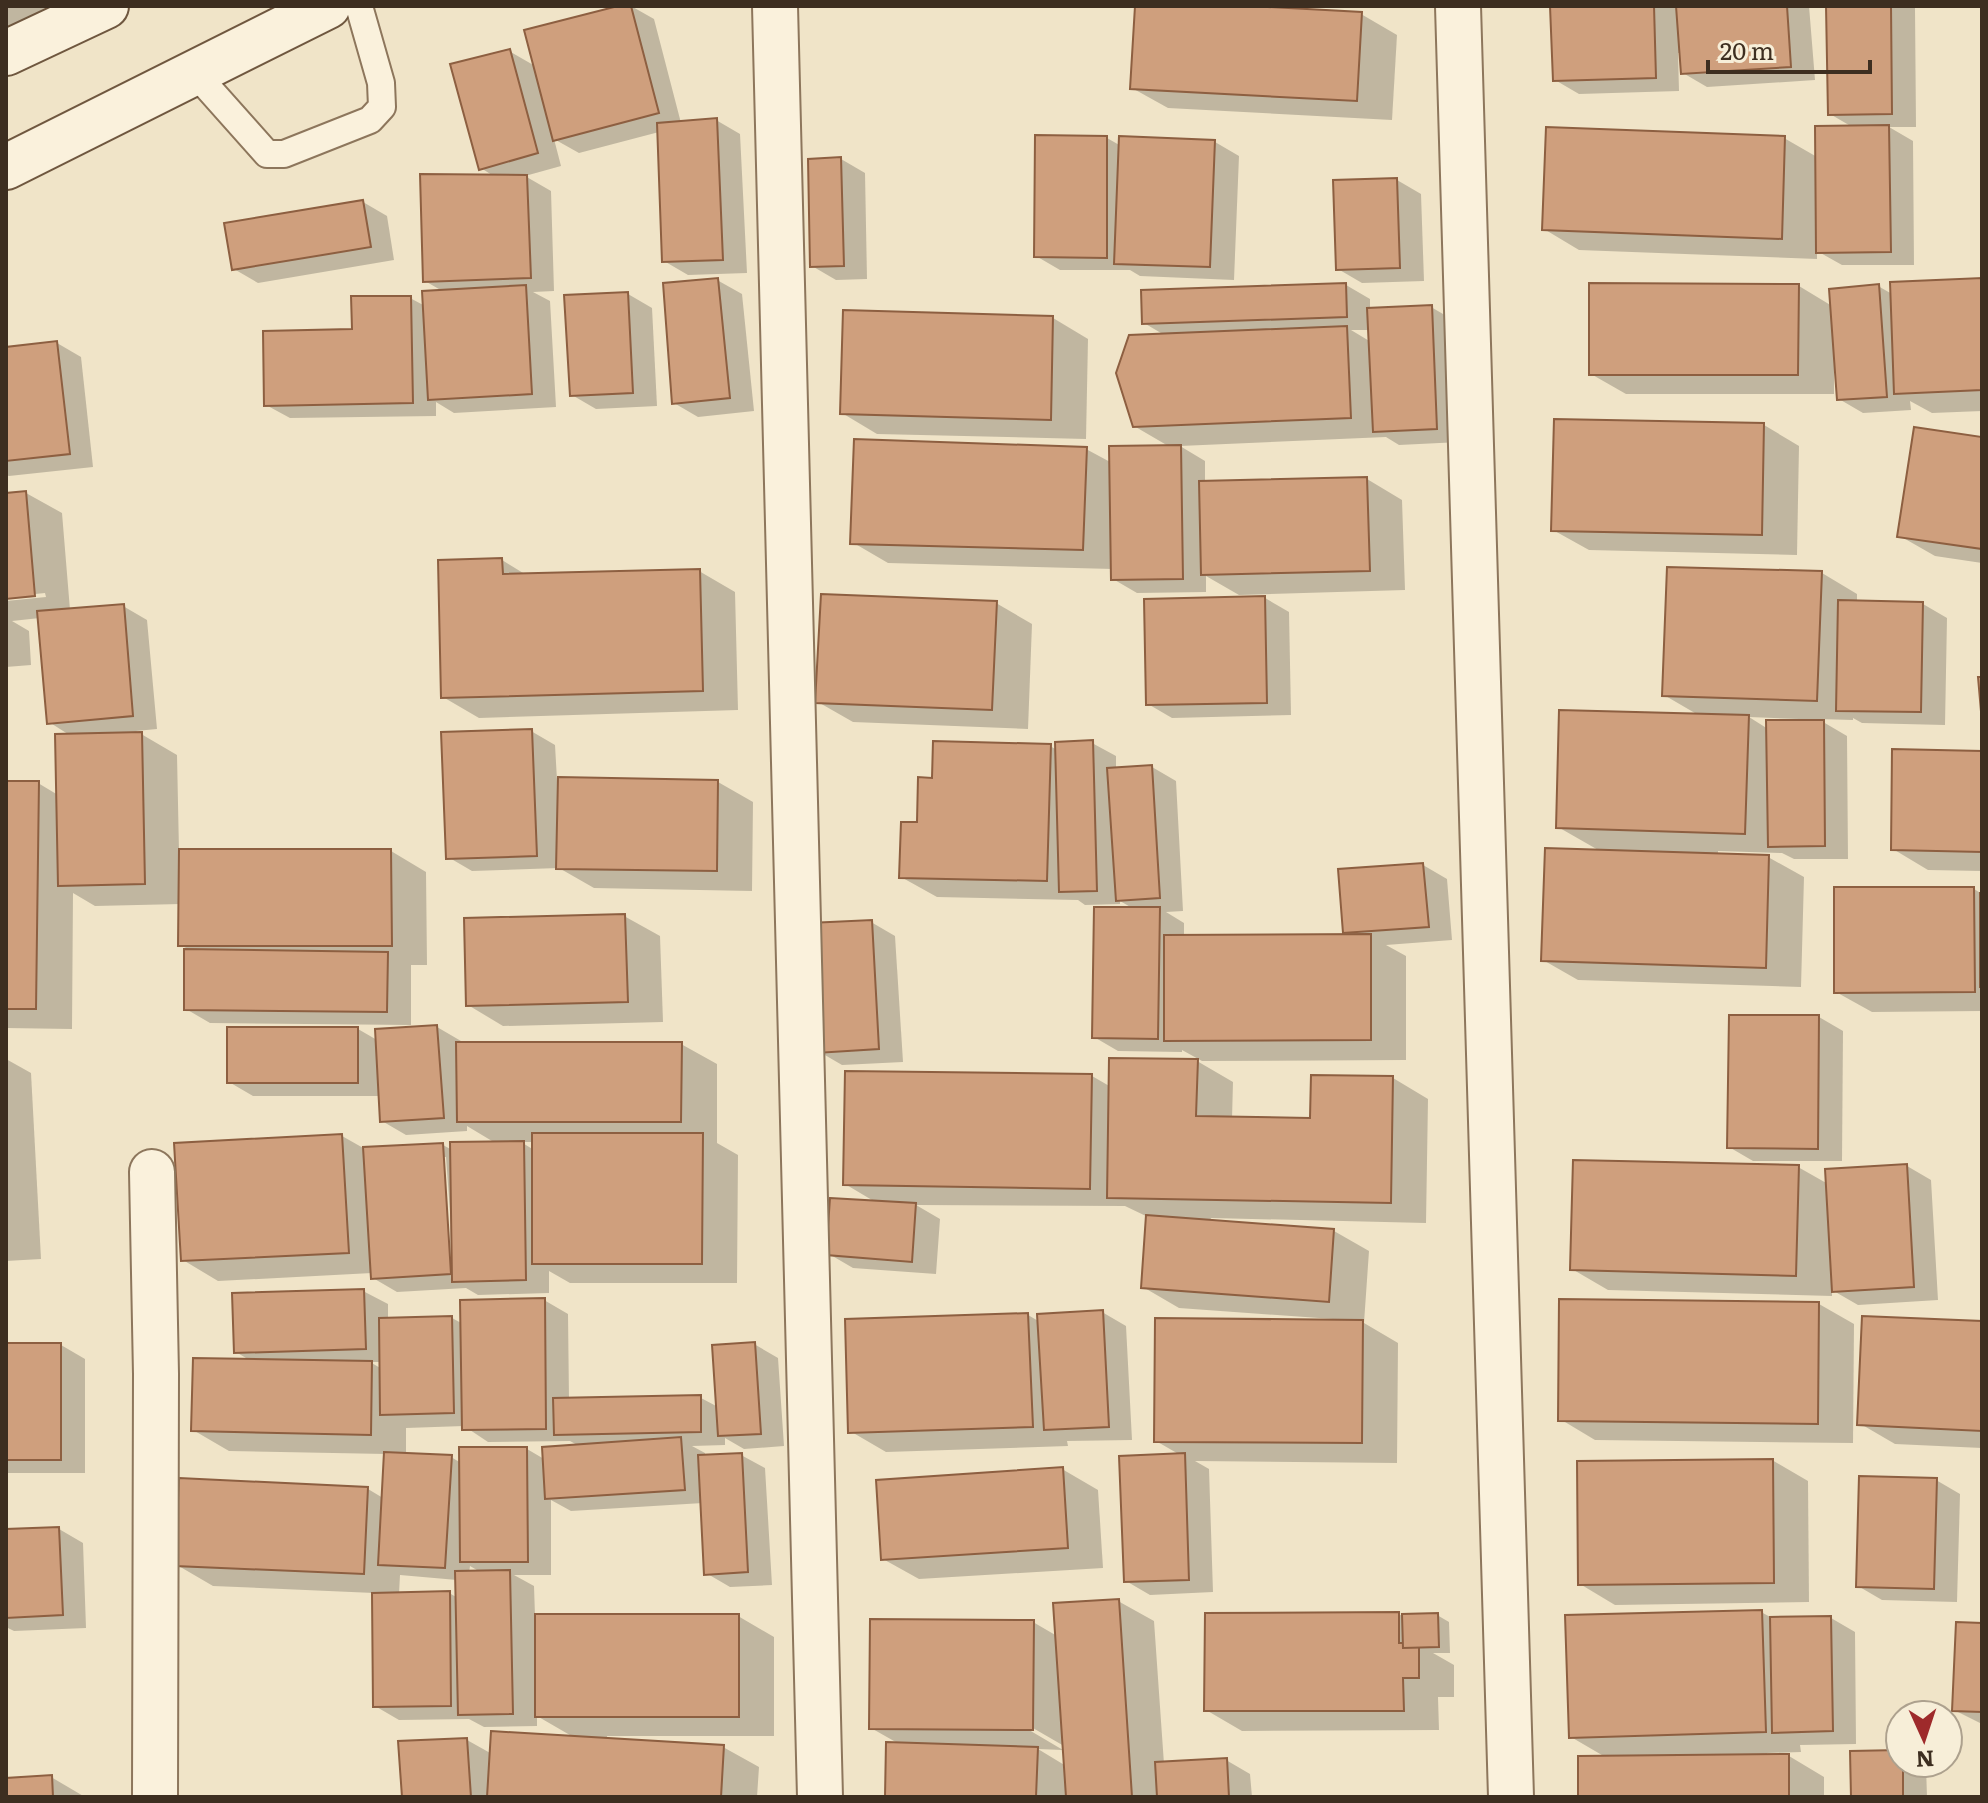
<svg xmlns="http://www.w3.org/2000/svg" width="1988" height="1803" font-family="Literata,serif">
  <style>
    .shadow { fill: #0003; fill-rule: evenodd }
    .building { fill: #cf9f7d; stroke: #8d5f41; stroke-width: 2 }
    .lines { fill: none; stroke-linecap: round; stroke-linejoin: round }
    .service-casing { stroke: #8d765c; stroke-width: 30 }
    .minor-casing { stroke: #8d765c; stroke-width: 48 }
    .secondary-casing { stroke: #6f573f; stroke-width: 48 }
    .service { stroke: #faf1dc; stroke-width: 26 }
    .minor { stroke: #faf1dc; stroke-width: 44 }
    .secondary { stroke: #faf1dc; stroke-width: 44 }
  </style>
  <rect width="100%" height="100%" fill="#f0e4c8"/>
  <g class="shadow">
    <path d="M6,6H122L6,51Z"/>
    <path d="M626,6H631L654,19L681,123L716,120L740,134L747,273L688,275L664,261L659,132L579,153L554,139L561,166L525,176L551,191L554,291L533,292L550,301L556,407L454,413L436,402V416L290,418L266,405L354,331L410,298L425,306L444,292L425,281L495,177L481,168L509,51L535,66Z"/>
    <path d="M1137,6H1212L1361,14L1397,35L1392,120L1168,108L1132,88Z"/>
    <path d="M1552,6H1672L1679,10L1678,6H1809L1815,80L1707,87L1683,73L1682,53H1678L1679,91L1579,94L1555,80Z"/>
    <path d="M1828,6H1911L1915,8L1916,127H1889L1913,141L1914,265H1842L1817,251V259L1579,250L1544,229L1784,138L1817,157L1854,128L1830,114Z"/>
    <path d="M1107,138L1121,146L1215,142L1239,156L1234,280L1140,276L1130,270H1060L1036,256Z"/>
    <path d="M841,159L865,173L867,279L836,280L812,266Z"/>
    <path d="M1397,180L1421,194L1424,281L1362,283L1338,269Z"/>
    <path d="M363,202L387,216L394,260L258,283L234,269Z"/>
    <path d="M717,280L742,294L754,411L698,417L674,403Z"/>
    <path d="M1982,280V411L1932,413L1910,401L1911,410L1863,413L1839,399L1837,367H1834V394H1626L1591,374L1799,286L1832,306L1878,286L1892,294Z"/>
    <path d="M1346,285L1370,299V309L1431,307L1455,321L1460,442L1399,445L1386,437L1180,446L1205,461V483L1367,479L1402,500L1405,590L1239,595L1206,576V592L1137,593L1113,579V569L888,563L852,542L1086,449L1112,463L1170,447L1134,426L1166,336L1144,323ZM1351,330H1370L1371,342Z"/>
    <path d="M628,294L652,308L657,406L596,409L572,395Z"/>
    <path d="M1053,318L1088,339L1086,439L877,434L842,413Z"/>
    <path d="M57,343L81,357L93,467L9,476L6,475V349Z"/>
    <path d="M1764,425L1799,446L1797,555L1589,550L1553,530Z"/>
    <path d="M1982,439V563L1935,556L1900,536Z"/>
    <path d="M26,493L62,513L70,610L123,606L147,620L157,729L136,731L177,755L179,851H391L426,872L427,965H411V1025L210,1023L186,1009L192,951L180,945L181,904L95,906L73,893L72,1029L6,1028V783H38L58,795L71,736L49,722L40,618L12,621L29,631L31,665L6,667V601L46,597L45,593L6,597V495Z"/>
    <path d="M502,560L528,576L699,571L735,592L738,710L479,718L443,697Z"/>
    <path d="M1822,573L1857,594V603L1923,604L1947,618L1945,725L1862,723L1853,718V720L1818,719L1847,736L1848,859H1794L1782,853L1718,851V855L1768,857L1804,877L1801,987L1578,980L1543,960L1600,851L1558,827L1700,716L1664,695ZM1749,717L1799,719V722L1768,729Z"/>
    <path d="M1265,598L1289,612L1291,715L1172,718L1148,704Z"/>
    <path d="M996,603L1032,624L1028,729L853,722L818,702Z"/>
    <path d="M531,731L555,745L557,780L718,782L753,802L752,891L594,888L559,868L472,871L448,857Z"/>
    <path d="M1092,743L1116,756V769L1152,767L1176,781L1183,911L1166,912L1184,923V937L1351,936L1345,932L1423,865L1447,879L1452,940L1386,945L1406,956V1060L1202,1061L1182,1050V1052L1118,1051L1094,1037L1134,909L1120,901V904L1085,905L1078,900L937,897L901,877L934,780L1050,746L1057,750Z"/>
    <path d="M1982,753V871L1928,870L1893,849Z"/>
    <path d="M1974,889L1982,894V1011L1872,1012L1836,992Z"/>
    <path d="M624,916L660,936L663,1022L503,1026L468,1005Z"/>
    <path d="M871,922L895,936L903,1062L842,1065L818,1051Z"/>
    <path d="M1819,1017L1843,1031L1842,1161H1753L1729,1147Z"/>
    <path d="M437,1027L461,1041V1044H681L717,1064V1143L738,1155L737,1283H570L549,1271V1293L478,1295L466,1288L397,1292L373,1278L372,1273L218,1281L183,1260L342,1136L365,1149L443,1145L452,1150L497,1144L467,1126V1131L406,1135L382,1121L381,1096H253L229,1082L358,1029L377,1040ZM521,1142H534V1150ZM442,1157H446L455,1279L451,1280Z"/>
    <path d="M6,1059L31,1073L41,1259L6,1261Z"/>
    <path d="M1197,1061L1233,1082L1232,1119L1311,1120L1393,1078L1428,1099L1426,1223L1211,1218L1210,1222L1334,1231L1369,1251L1364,1323L1398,1343L1397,1463L1195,1461L1209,1469L1213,1592L1150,1595L1126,1581L1182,1456L1156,1441L1333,1322V1319L1179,1308L1143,1287L1148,1217L1125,1206L916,1205L940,1219L936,1274L853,1268L829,1254L877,1203L845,1184L1092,1076L1111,1087Z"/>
    <path d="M1907,1166L1931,1180L1938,1300L1858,1305L1832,1290V1296L1608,1290L1572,1269L1798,1167L1828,1184Z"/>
    <path d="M363,1291L388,1304V1320L452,1318L463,1324L544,1300L568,1314L569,1400L701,1398L718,1407L754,1344L778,1358L784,1446L744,1449L725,1438V1445L692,1446L705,1453V1456L741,1455L765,1468L772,1585L730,1587L706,1573L703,1503L571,1511L551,1500V1575H514L534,1586L535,1616H738L774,1637V1736H607V1740L723,1747L759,1767L757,1797H404L467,1740L492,1754L575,1738L537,1716V1726L484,1727L469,1719L399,1720L375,1706L374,1593L213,1586L177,1565L368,1489L383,1498L386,1454L229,1451L193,1430L251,1361L236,1352ZM370,1362H382V1369ZM464,1426L488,1442L570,1441L579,1446L544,1459L527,1449L461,1463L451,1457L406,1455V1428ZM470,1566L482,1573H469ZM400,1575L457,1580L458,1598L449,1593L399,1594Z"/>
    <path d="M1819,1304L1854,1324L1853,1443L1595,1440L1560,1419Z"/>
    <path d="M1102,1312L1126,1326L1132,1440L1067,1441L1068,1446L886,1452L850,1431L1028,1315L1040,1322Z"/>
    <path d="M1982,1323V1448L1895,1444L1859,1423Z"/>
    <path d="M6,1345H61L85,1359V1473H6Z"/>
    <path d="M1772,1460L1808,1481L1809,1602L1615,1605L1580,1584Z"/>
    <path d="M1062,1469L1098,1490L1103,1568L919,1579L883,1559Z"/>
    <path d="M1936,1480L1960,1494L1957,1602L1882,1600L1858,1586Z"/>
    <path d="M59,1529L83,1543L86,1628L14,1631L8,1628V1638H6V1531Z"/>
    <path d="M1118,1601L1154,1621L1164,1764L1226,1760L1250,1774L1252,1797H887L901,1745L871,1728L1033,1622L1057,1636ZM1026,1724L1064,1746L1066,1766L1038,1749L1063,1750L1024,1727Z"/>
    <path d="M1761,1612L1774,1619L1831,1618L1855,1632L1856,1744L1800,1745L1801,1752L1767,1753V1756H1789L1824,1777V1797H1580L1607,1758L1571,1737Z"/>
    <path d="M1398,1614L1403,1616L1437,1615L1449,1622L1450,1653H1433L1454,1665V1697H1438L1439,1730L1242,1731L1206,1710Z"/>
    <path d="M1982,1625V1724L1954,1710Z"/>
    <path d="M1900,1752V1763H1921L1926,1766L1927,1797H1853Z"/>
    <path d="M51,1777L85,1797H6V1780Z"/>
  </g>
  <g class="building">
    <path d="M618,6H631L659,113L553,141L524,30Z"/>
    <path d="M1135,6H1249L1362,12L1357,101L1130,89Z"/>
    <path d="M1550,6H1654L1656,78L1553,81Z"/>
    <path d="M1676,6H1787L1791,67L1681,74Z"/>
    <path d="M1826,6H1891L1892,114L1828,115Z"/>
    <path d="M510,49L538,153L479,170L450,64Z"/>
    <path d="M717,118L723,260L662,262L657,123Z"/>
    <path d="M1889,125L1891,252L1816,253L1815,126Z"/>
    <path d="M1546,127L1785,136L1782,239L1542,230Z"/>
    <path d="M1035,135L1107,136V258L1034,257Z"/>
    <path d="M1119,136L1215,140L1210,267L1114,264Z"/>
    <path d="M841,157L844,266L810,267L808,159Z"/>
    <path d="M420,174L527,175L531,278L423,282Z"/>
    <path d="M1397,178L1400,268L1336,270L1333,180Z"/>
    <path d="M363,200L371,247L232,270L224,223Z"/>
    <path d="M718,278L730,398L672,404L663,283Z"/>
    <path d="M1982,278V390L1894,394L1890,282Z"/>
    <path d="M1346,283L1347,317L1142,324L1141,290Z"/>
    <path d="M1589,283L1799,284L1798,375H1589Z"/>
    <path d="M1879,284L1887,397L1837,400L1829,289Z"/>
    <path d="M526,285L532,394L428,400L422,291Z"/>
    <path d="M628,292L633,393L570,396L564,295Z"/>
    <path d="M351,296H411L413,403L264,406L263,331L352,329Z"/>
    <path d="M1432,305L1437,429L1373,432L1367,308Z"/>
    <path d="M843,310L1053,316L1051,420L840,414Z"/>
    <path d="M1347,326L1351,418L1133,427L1116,373L1129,335Z"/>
    <path d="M57,341L70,454L6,461V347Z"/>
    <path d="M1554,419L1764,423L1762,535L1551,531Z"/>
    <path d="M1914,427L1982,437V549L1897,537Z"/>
    <path d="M854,439L1087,447L1083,550L850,544Z"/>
    <path d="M1181,445L1183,579L1111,580L1109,446Z"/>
    <path d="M1367,477L1370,571L1201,575L1199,481Z"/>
    <path d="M26,491L35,596L6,599V493Z"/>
    <path d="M502,558L503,574L700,569L703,691L441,698L438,560Z"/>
    <path d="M1667,567L1822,571L1817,701L1662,696Z"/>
    <path d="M821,594L997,601L992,710L815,703Z"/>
    <path d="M1265,596L1267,703L1146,705L1144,599Z"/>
    <path d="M1838,600L1923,602L1921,712L1836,711Z"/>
    <path d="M124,604L133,716L47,724L37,611Z"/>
    <path d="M1978,677H1982V723Z"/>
    <path d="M1559,710L1749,715L1745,834L1556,828Z"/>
    <path d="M1766,720H1824L1825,846L1768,847Z"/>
    <path d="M532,729L537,856L446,859L441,732Z"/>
    <path d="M142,732L145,884L58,886L55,734Z"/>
    <path d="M1093,740L1097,891L1059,892L1055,742Z"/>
    <path d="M933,741L1051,744L1047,881L899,878L901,822H917L918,777L932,778Z"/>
    <path d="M1892,749L1982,751V852L1891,850Z"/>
    <path d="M1152,765L1160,898L1116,901L1107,768Z"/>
    <path d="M558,777L718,780L717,871L556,869Z"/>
    <path d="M6,781H39L36,1009H6Z"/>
    <path d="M1545,848L1769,855L1766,968L1541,961Z"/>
    <path d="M179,849H391L392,946H178Z"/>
    <path d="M1423,863L1429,927L1343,933L1338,869Z"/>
    <path d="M1834,887H1974L1975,992L1834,993Z"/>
    <rect x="1980" y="893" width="2" height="94"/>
    <path d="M1094,907H1160L1158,1039L1092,1038Z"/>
    <path d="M625,914L628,1002L466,1006L464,918Z"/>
    <path d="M872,920L879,1049L816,1053L809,923Z"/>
    <path d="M1371,934V1040L1164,1041V935Z"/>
    <path d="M184,949L388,952L387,1012L184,1010Z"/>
    <path d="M1729,1015H1819L1818,1149L1727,1148Z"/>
    <path d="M437,1025L444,1118L380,1122L375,1029Z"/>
    <rect x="227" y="1027" width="131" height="56"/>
    <path d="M456,1042H682L681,1122H457Z"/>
    <path d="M1109,1058L1198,1059L1196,1116L1310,1118L1311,1075L1393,1076L1391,1203L1107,1198Z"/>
    <path d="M845,1071L1092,1074L1090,1189L843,1185Z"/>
    <path d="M532,1133H703L702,1264H532Z"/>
    <path d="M342,1134L349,1253L181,1261L174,1143Z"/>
    <path d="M524,1141L526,1280L452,1282L450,1142Z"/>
    <path d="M443,1143L451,1274L371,1279L363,1147Z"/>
    <path d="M1573,1160L1799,1165L1796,1276L1570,1270Z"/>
    <path d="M1907,1164L1914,1287L1832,1292L1825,1169Z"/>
    <path d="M830,1198L916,1203L912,1262L826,1255Z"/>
    <path d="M1146,1215L1334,1229L1329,1302L1141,1288Z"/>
    <path d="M364,1289L366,1349L234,1353L232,1293Z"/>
    <path d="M545,1298L546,1429L462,1430L460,1300Z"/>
    <path d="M1559,1299L1819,1302L1818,1424L1558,1421Z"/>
    <path d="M1103,1310L1109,1427L1044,1430L1037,1314Z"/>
    <path d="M1028,1313L1033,1427L848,1433L845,1319Z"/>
    <path d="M452,1316L454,1413L380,1415L379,1318Z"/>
    <path d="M1862,1316L1982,1321V1431L1857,1425Z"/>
    <path d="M1155,1318L1363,1320L1362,1443L1154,1442Z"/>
    <path d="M755,1342L761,1434L718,1436L712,1345Z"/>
    <rect x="6" y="1343" width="55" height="117"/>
    <path d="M193,1358L372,1361L371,1435L191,1431Z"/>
    <path d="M701,1395V1432L554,1435L553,1398Z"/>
    <path d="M681,1437L685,1490L545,1499L542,1447Z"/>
    <path d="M459,1447H527L528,1562H460Z"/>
    <path d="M384,1452L452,1455L445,1568L378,1565Z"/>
    <path d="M742,1453L748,1572L704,1575L698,1455Z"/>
    <path d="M1185,1453L1189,1580L1124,1582L1119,1456Z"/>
    <path d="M1773,1459L1774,1583L1578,1585L1577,1461Z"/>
    <path d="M1063,1467L1068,1548L881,1560L876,1480Z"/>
    <path d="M1859,1476L1937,1478L1934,1589L1856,1587Z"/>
    <path d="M179,1478L368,1487L364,1574L175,1566Z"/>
    <path d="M59,1527L63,1615L6,1618V1529Z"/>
    <path d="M510,1570L513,1714L458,1715L455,1571Z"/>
    <path d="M450,1591L451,1706L373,1707L372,1593Z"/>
    <path d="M1119,1599L1132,1797H1066L1053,1603Z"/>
    <path d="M1762,1610L1766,1732L1569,1738L1565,1615Z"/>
    <path d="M1399,1612V1643H1419V1678H1403L1404,1711H1204L1205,1613Z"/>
    <path d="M1438,1613L1439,1647L1403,1648L1402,1614Z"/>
    <rect x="535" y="1614" width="204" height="103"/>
    <path d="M1831,1616L1833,1731L1772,1733L1770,1617Z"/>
    <path d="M870,1619L1034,1620L1033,1730L869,1729Z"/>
    <path d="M1956,1622L1982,1623V1712L1952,1711Z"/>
    <path d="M491,1731L724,1745L721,1797H487Z"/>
    <path d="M467,1738L471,1797H402L398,1741Z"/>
    <path d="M886,1742L1038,1747L1036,1797H885Z"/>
    <path d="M1900,1750V1763H1903V1797H1851L1850,1751Z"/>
    <path d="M1789,1754V1797H1578V1756Z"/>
    <path d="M1227,1758L1229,1797H1157L1155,1762Z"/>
    <path d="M52,1775L53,1797H6V1778Z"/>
  </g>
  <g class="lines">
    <defs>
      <path id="service" d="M194,72L267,154H284L370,120L382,107L381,83L359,6"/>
      <g id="minor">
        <path d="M775,6L820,1797"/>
        <path d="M1458,6L1511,1797"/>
        <path d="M152,1172L156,1374L155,1797"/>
      </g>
      <g id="secondary">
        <path d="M6,53L106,6"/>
        <path d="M6,167L328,6"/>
      </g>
    </defs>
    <use href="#service" class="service-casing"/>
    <use href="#minor" class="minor-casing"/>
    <use href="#secondary" class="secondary-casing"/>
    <use href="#service" class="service"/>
    <use href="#minor" class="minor"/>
    <use href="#secondary" class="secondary"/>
  </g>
  <rect width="1988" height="1803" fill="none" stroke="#3d2e20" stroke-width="16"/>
  <g transform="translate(1924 1739) rotate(177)"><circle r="38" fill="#f7eed8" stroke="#ada18e" stroke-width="2"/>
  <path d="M0-6L14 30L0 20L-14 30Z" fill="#9e2a2b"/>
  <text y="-12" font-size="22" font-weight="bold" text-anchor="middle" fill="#3d2e20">N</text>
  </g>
  <path d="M1708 60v12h162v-12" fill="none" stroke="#3d2e20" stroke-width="4"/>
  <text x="1720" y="60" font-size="24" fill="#3d2e20" stroke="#f7eed8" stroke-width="6" paint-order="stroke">20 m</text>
</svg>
